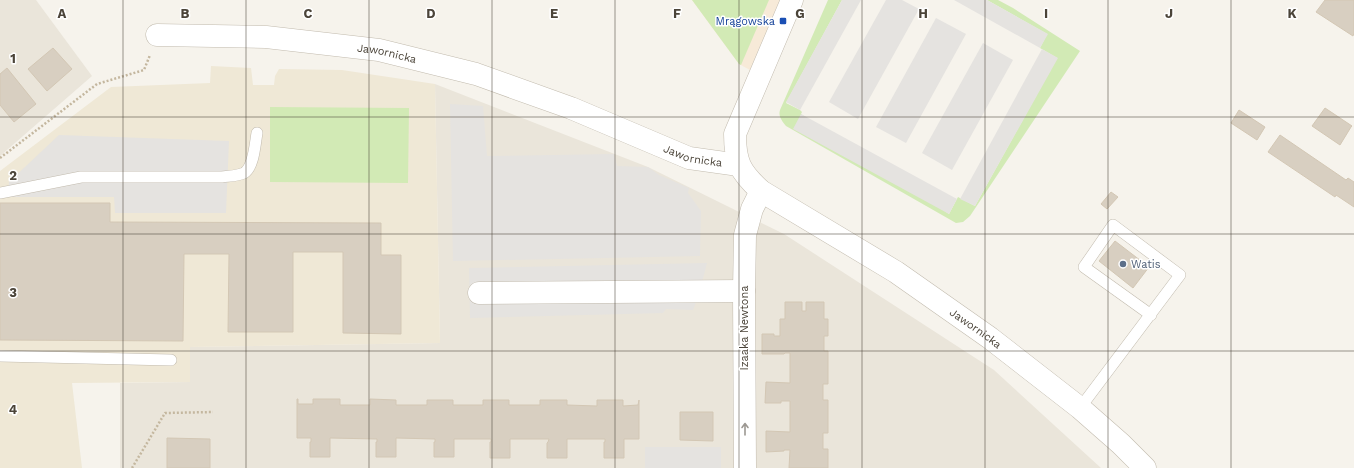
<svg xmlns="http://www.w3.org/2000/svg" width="1354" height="468" font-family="'Work Sans',sans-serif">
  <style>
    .residential { fill: #eae5da }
    .commercial { fill: #f7ead8 }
    .education { fill: #efe8d6 }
    .green { fill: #d2eab5 }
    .parking { fill: #e5e3e0 }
    .building { fill: #d8cfc1; stroke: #d3c7b4 }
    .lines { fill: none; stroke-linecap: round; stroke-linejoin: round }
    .service-casing { stroke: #c2bbae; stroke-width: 12 }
    .minor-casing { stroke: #c2bbae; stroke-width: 23 }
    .path { stroke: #c4b79f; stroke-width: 2.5; stroke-dasharray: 2 2; stroke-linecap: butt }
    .service { stroke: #fff; stroke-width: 11 }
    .minor { stroke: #fff; stroke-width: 22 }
    .oneway { stroke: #9c9892 }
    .grid { fill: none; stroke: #4b4439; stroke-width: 1; stroke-opacity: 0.55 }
    .transit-dot { fill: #1a4fb4; stroke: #fff; stroke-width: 1.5 }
    .service-dot { fill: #5c6f8a; stroke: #fff; stroke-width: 1.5 }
    .labels { text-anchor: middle; stroke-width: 3; stroke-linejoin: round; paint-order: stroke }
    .transit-label { font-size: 11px; fill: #164399; stroke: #fff; text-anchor: end }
    .street-label { font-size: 11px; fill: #4b4439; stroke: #fff }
    .service-label { font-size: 11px; fill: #4e5e75; stroke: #fff; text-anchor: start }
    .grid-label { font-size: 13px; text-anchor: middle; font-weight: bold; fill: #4b4439; stroke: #fff; stroke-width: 3; stroke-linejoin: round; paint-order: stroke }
  </style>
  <rect width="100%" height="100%" fill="#f6f3ec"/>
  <g class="residential">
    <path d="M0,0H36L92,76L0,156Z"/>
    <path d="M435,84L648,167L784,234L994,370L1101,468H120V383L190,382V347L440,343Z"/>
  </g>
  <path class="commercial" d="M692,0H780L750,70L739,64Z"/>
  <path class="education" d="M211,66L251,68L253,85H274L275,76L279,69L342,70L435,84L440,343L190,347V382L72,383L82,468H0V171L111,87L210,83Z"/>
  <g class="green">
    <path d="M692,0H769L741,65L739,64Z"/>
    <path d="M828,0H842L786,103L800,110L802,112L801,114L949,214L958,197L975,206L1057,58L1040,48L1047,34L987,0H998L1013,8L1080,51L970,216L963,222L956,223L786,126C782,121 778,116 780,110Z"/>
    <path d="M270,107L409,108L408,183L270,182Z"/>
  </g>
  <g class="parking">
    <path d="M842,0H861L800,110L786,102Z"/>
    <path d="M886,0H902L919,9L858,119L829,102Z"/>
    <path d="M954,0H987L1048,34L1040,48Z"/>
    <path d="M936,18L966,34L906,143L876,127Z"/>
    <path d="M983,43L1013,60L952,170L922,153Z"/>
    <path d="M1042,49L1058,58L975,206L960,199Z"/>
    <path d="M450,104L483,106L487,156L614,154L617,166L648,167L659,175L689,188L688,193L701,211L700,256L453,261Z"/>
    <path d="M801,114L957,199L949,214L793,129Z"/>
    <path d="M59,135L229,141L226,213H115L114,197H8L9,182Z"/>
    <path d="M707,263L698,297L693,310L666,309L663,313L470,318L469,268Z"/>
    <rect x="645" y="447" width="76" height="21"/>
  </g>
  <g class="building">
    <path d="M1325,0H1354V33L1353,36L1316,12Z"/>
    <path d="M53,48L72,69L47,91L28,69Z"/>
    <path d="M7,68L36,104L14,122L0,105V74Z"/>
    <path d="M1325,108L1352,126L1351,127L1340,145L1312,126Z"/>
    <path d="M1239,110L1265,127L1257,140L1231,123Z"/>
    <path d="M1280,135L1346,180L1348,178L1354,182V207L1336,195L1335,197L1268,152Z"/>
    <path d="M1111,192L1118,197L1107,209L1101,204Z"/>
    <path d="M0,203H110V222L381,223V255H401V334L343,333V252H293V332H228L229,254H184L183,341L0,340Z"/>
    <path d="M1115,241L1149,267L1133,288L1099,261Z"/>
    <path d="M785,302H802V311H806V302H824V319H828V336H824V351H828V384H823V400H828V433H823V449H828V468H789L790,450H784V451L766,452V431L790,432V401H781V403H765L766,382L790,383V353H785L784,354H762V334H774V336H780V319H785Z"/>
    <path d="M297,399H298V404H313V399H340V405H370V399L396,400V405H427V400H453V405H483V400H509V405H540V400H567V405L597,406V400H623V406L638,405L639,400V439H624V458H604V442H605V439H567V458H547V443L548,442L549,439H510V458H490V442H491V439H454V457H434V442H435V439L396,438V457H376V442H377V439L330,438V457H310V442H311V438H297Z"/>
    <path d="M680,412H713V441L680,440Z"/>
    <path d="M167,438L210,439V468H167Z"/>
  </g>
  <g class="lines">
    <defs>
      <g id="service">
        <path d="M0,193L81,177H222C229,176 238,176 244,173C254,167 255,144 257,133"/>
        <path d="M0,356L171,360"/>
        <path d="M1080,408L1180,275L1113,225L1084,267L1151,315"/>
      </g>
      <g id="minor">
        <path id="s1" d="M792,0L735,134C735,162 740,172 761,191L896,272L990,338L1080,408L1121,444L1145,468"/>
        <path id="s2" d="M157,35L266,37L379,50L476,74L571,108L689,158L739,165"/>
        <path d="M479,293L744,291"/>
        <path d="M745,468L744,291L745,235L752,209L761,191"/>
      </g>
    </defs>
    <use href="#service" class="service-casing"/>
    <use href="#minor" class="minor-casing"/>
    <g class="path">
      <path d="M0,158L97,84L144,70L150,55"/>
      <path d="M132,468L165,413L213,412"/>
    </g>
    <use href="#service" class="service"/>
    <use href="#minor" class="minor"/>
  </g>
  <defs><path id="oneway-shaft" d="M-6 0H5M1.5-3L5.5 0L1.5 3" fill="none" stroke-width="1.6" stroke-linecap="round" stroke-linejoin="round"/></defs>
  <use class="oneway" href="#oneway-shaft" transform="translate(745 429) rotate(-90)"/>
  <path class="grid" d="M123,0V468M246,0V468M369,0V468M492,0V468M615,0V468M739,0V468M862,0V468M985,0V468M1108,0V468M1231,0V468M0,117H1354M0,234H1354M0,351H1354"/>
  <rect class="transit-dot" x="779" y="17" width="8" height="8" rx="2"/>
  <circle class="service-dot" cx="1123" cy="264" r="4"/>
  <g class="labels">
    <g class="transit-label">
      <text x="775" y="25">Mrągowska</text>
    </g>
    <g class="street-label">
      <text dy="4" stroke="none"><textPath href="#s2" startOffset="231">Jawornicka</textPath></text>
      <text dy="4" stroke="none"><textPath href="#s2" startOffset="555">Jawornicka</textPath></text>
      <text transform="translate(744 328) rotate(-90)" y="4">Izaaka Newtona</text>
      <text dy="4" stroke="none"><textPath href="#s1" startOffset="466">Jawornicka</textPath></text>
    </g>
    <g class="service-label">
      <text x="1131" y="268">Watis</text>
    </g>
  </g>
  <g class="grid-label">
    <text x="62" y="18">A</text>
    <text x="185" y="18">B</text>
    <text x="308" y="18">C</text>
    <text x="431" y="18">D</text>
    <text x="554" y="18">E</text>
    <text x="677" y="18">F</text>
    <text x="800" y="18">G</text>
    <text x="923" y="18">H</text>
    <text x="1046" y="18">I</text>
    <text x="1169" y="18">J</text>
    <text x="1292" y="18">K</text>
    <text x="13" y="63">1</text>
    <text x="13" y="180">2</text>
    <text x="13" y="297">3</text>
    <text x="13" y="414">4</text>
  </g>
</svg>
